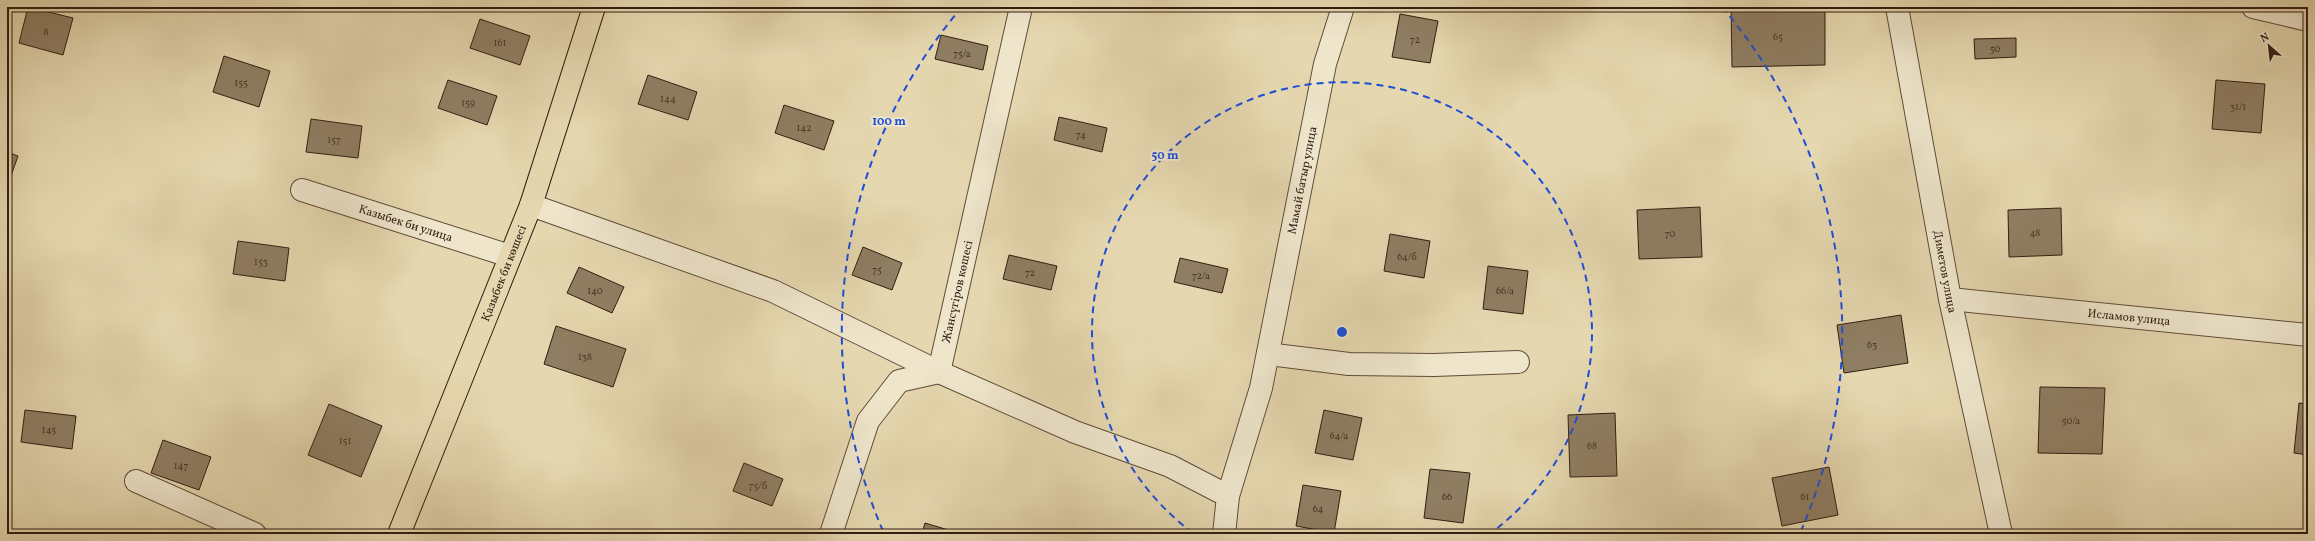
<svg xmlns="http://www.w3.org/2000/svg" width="2315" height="541" font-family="Vollkorn,serif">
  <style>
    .building { fill: #8f7e63; stroke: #311d11 }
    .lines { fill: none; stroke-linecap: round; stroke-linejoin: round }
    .minor-casing { stroke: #5e4c38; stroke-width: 24 }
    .major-casing { stroke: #311d11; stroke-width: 24 }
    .minor { stroke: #eee5cb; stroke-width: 22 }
    .major { stroke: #e5d7af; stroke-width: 22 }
    .ring { fill: none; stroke: #1d4ed8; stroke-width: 2; stroke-dasharray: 7 5 }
    .labels { text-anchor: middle; stroke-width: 4; stroke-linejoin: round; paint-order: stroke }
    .number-label { font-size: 10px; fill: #483526 }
    .street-label { font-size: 12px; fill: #311d11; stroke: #eee5cb }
    .centre { fill: #1d4ed8; stroke: #eee5cb; stroke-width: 2 }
    .ring-label { font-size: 12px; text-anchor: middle; font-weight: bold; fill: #1d4ed8; stroke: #eee5cb; stroke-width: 4; stroke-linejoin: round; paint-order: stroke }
  </style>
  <rect width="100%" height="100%" fill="#e5d7af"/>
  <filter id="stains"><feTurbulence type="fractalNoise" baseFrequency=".005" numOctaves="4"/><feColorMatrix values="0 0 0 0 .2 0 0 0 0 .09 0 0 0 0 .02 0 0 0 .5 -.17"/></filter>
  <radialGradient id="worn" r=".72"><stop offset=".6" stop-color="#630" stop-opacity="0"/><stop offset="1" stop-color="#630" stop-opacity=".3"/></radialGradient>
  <g class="building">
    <path d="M28,7L73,18L63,55L19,43Z"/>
    <path d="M714,7H732L730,12Z"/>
    <path d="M1731,7H1825V65L1732,67Z"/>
    <path d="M1400,14L1438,21L1430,63L1392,57Z"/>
    <path d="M480,19L530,36L520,65L470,48Z"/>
    <path d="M941,35L988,46L983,70L935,59Z"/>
    <path d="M2016,38V57L1975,59L1974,39Z"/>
    <path d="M224,56L270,71L259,107L213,92Z"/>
    <path d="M648,75L697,92L688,120L638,104Z"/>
    <path d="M448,80L497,96L487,125L438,108Z"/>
    <path d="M2216,80L2265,84L2261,133L2212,129Z"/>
    <path d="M784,105L834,121L824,150L775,133Z"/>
    <path d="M1059,117L1107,128L1102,152L1054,140Z"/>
    <path d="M311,119L362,126L358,158L306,152Z"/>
    <path d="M7,152L18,156L7,187Z"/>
    <path d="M1700,207L1702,257L1639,259L1637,210Z"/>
    <path d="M2061,208L2062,255L2009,257L2008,210Z"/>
    <path d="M1390,234L1430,241L1424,278L1384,271Z"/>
    <path d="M238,241L289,248L285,281L233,274Z"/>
    <path d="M863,247L902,263L892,290L852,275Z"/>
    <path d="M1009,255L1057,266L1051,290L1003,279Z"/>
    <path d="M1180,258L1228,269L1222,293L1174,282Z"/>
    <path d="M1488,266L1528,271L1523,314L1483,309Z"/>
    <path d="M579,267L624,287L612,313L567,293Z"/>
    <path d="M1901,315L1908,363L1844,373L1837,325Z"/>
    <path d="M556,326L626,349L613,387L544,364Z"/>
    <path d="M2040,387L2105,388L2102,454L2038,453Z"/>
    <path d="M2299,403L2308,404V455L2294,453Z"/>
    <path d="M329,404L382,426L361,477L308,455Z"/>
    <path d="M25,410L76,416L72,449L21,442Z"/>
    <path d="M1324,410L1362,418L1353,460L1315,453Z"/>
    <path d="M1615,413L1617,476L1570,477L1568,415Z"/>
    <path d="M163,440L211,457L199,490L151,473Z"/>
    <path d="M744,463L783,479L772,506L733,491Z"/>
    <path d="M1829,467L1838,515L1782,526L1772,478Z"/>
    <path d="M1430,469L1470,473L1463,523L1424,518Z"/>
    <path d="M1303,485L1341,491L1334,533L1296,526Z"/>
    <path d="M925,523L962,534H922Z"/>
  </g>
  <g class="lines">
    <defs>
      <g id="minor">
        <path id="s1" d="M1897,7L1950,299L2001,534"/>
        <path d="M2253,7L2308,20"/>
        <path id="s2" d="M302,190L510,256"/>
        <path d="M531,205L773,291L939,372L1075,432L1170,466L1228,496"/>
        <path id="s3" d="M1950,299L2308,335"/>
        <path d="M1268,354L1349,364L1434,365L1518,362"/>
        <path d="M136,481L255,534"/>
        <path id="s4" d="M831,534L868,421L899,381L939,372L1021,7"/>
        <path id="s5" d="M1224,534L1228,496L1261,388L1325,64L1343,7"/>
      </g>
      <g id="major">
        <path id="s6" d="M399,534L531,205L594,7"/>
      </g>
    </defs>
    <use href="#minor" class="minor-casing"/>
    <use href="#major" class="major-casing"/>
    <use href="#minor" class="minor"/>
    <use href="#major" class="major"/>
  </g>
  <g class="ring">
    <path d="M1193 533A250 250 0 1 1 1491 533"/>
    <path d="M883 531A500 500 0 0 1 962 7M1722 7A500 500 0 0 1 1801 531"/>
  </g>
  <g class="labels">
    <g class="number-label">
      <text x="46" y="35">8</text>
      <text x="1778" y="40">65</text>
      <text x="1415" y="43">72</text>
      <text x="500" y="46">161</text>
      <text x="1995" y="52">50</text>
      <text x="962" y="57">75/а</text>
      <text x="241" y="86">155</text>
      <text x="668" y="102">144</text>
      <text x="468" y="106">159</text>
      <text x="2238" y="110">31/1</text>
      <text x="804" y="131">142</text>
      <text x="1081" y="138">74</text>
      <text x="334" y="143">157</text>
      <text x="2035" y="236">48</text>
      <text x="1670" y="237">70</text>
      <text x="1407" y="260">64/б</text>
      <text x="261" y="265">153</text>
      <text x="877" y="273">75</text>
      <text x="1030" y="276">72</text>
      <text x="1201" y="279">72/a</text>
      <text x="595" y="294">140</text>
      <text x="1505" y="294">66/а</text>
      <text x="1872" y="348">63</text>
      <text x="585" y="360">138</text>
      <text x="2071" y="424">50/а</text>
      <text x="49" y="433">145</text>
      <text x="1339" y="439">64/а</text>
      <text x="345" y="444">151</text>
      <text x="1592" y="449">68</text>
      <text x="181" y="469">147</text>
      <text x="758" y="489">75/б</text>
      <text x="1447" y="500">66</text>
      <text x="1805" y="500">61</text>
      <text x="1318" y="512">64</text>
    </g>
    <g class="street-label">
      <text dy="4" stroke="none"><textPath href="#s5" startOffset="363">Мамай батыр улица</textPath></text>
      <text dy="4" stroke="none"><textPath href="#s2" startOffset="109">Казыбек би улица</textPath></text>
      <text dy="4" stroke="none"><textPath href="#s1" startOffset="269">Диметов улица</textPath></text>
      <text dy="4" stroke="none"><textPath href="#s6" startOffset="281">Қазыбек би көшесі</textPath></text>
      <text dy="4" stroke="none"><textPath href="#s4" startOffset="293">Жансүгіров көшесі</textPath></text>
      <text dy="4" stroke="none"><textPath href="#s3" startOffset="180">Исламов улица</textPath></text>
    </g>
  </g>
  <circle cx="1342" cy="332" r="6" class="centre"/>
  <g class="ring-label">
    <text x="889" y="125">100 m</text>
    <text x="1165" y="159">50 m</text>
  </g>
  <rect width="2315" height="541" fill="none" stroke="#e5d7af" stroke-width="24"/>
  <rect x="8" y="8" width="2299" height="525" fill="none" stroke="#311d11" stroke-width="2"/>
  <rect x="12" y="12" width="2291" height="517" fill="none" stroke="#311d11"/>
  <g transform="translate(2269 46) rotate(332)" stroke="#eee5cb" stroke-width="3" paint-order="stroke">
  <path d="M0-3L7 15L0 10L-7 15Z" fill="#311d11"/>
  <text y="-6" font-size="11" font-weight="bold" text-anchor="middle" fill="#311d11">N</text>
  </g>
  <rect width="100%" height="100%" filter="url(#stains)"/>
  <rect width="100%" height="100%" fill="url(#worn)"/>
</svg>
